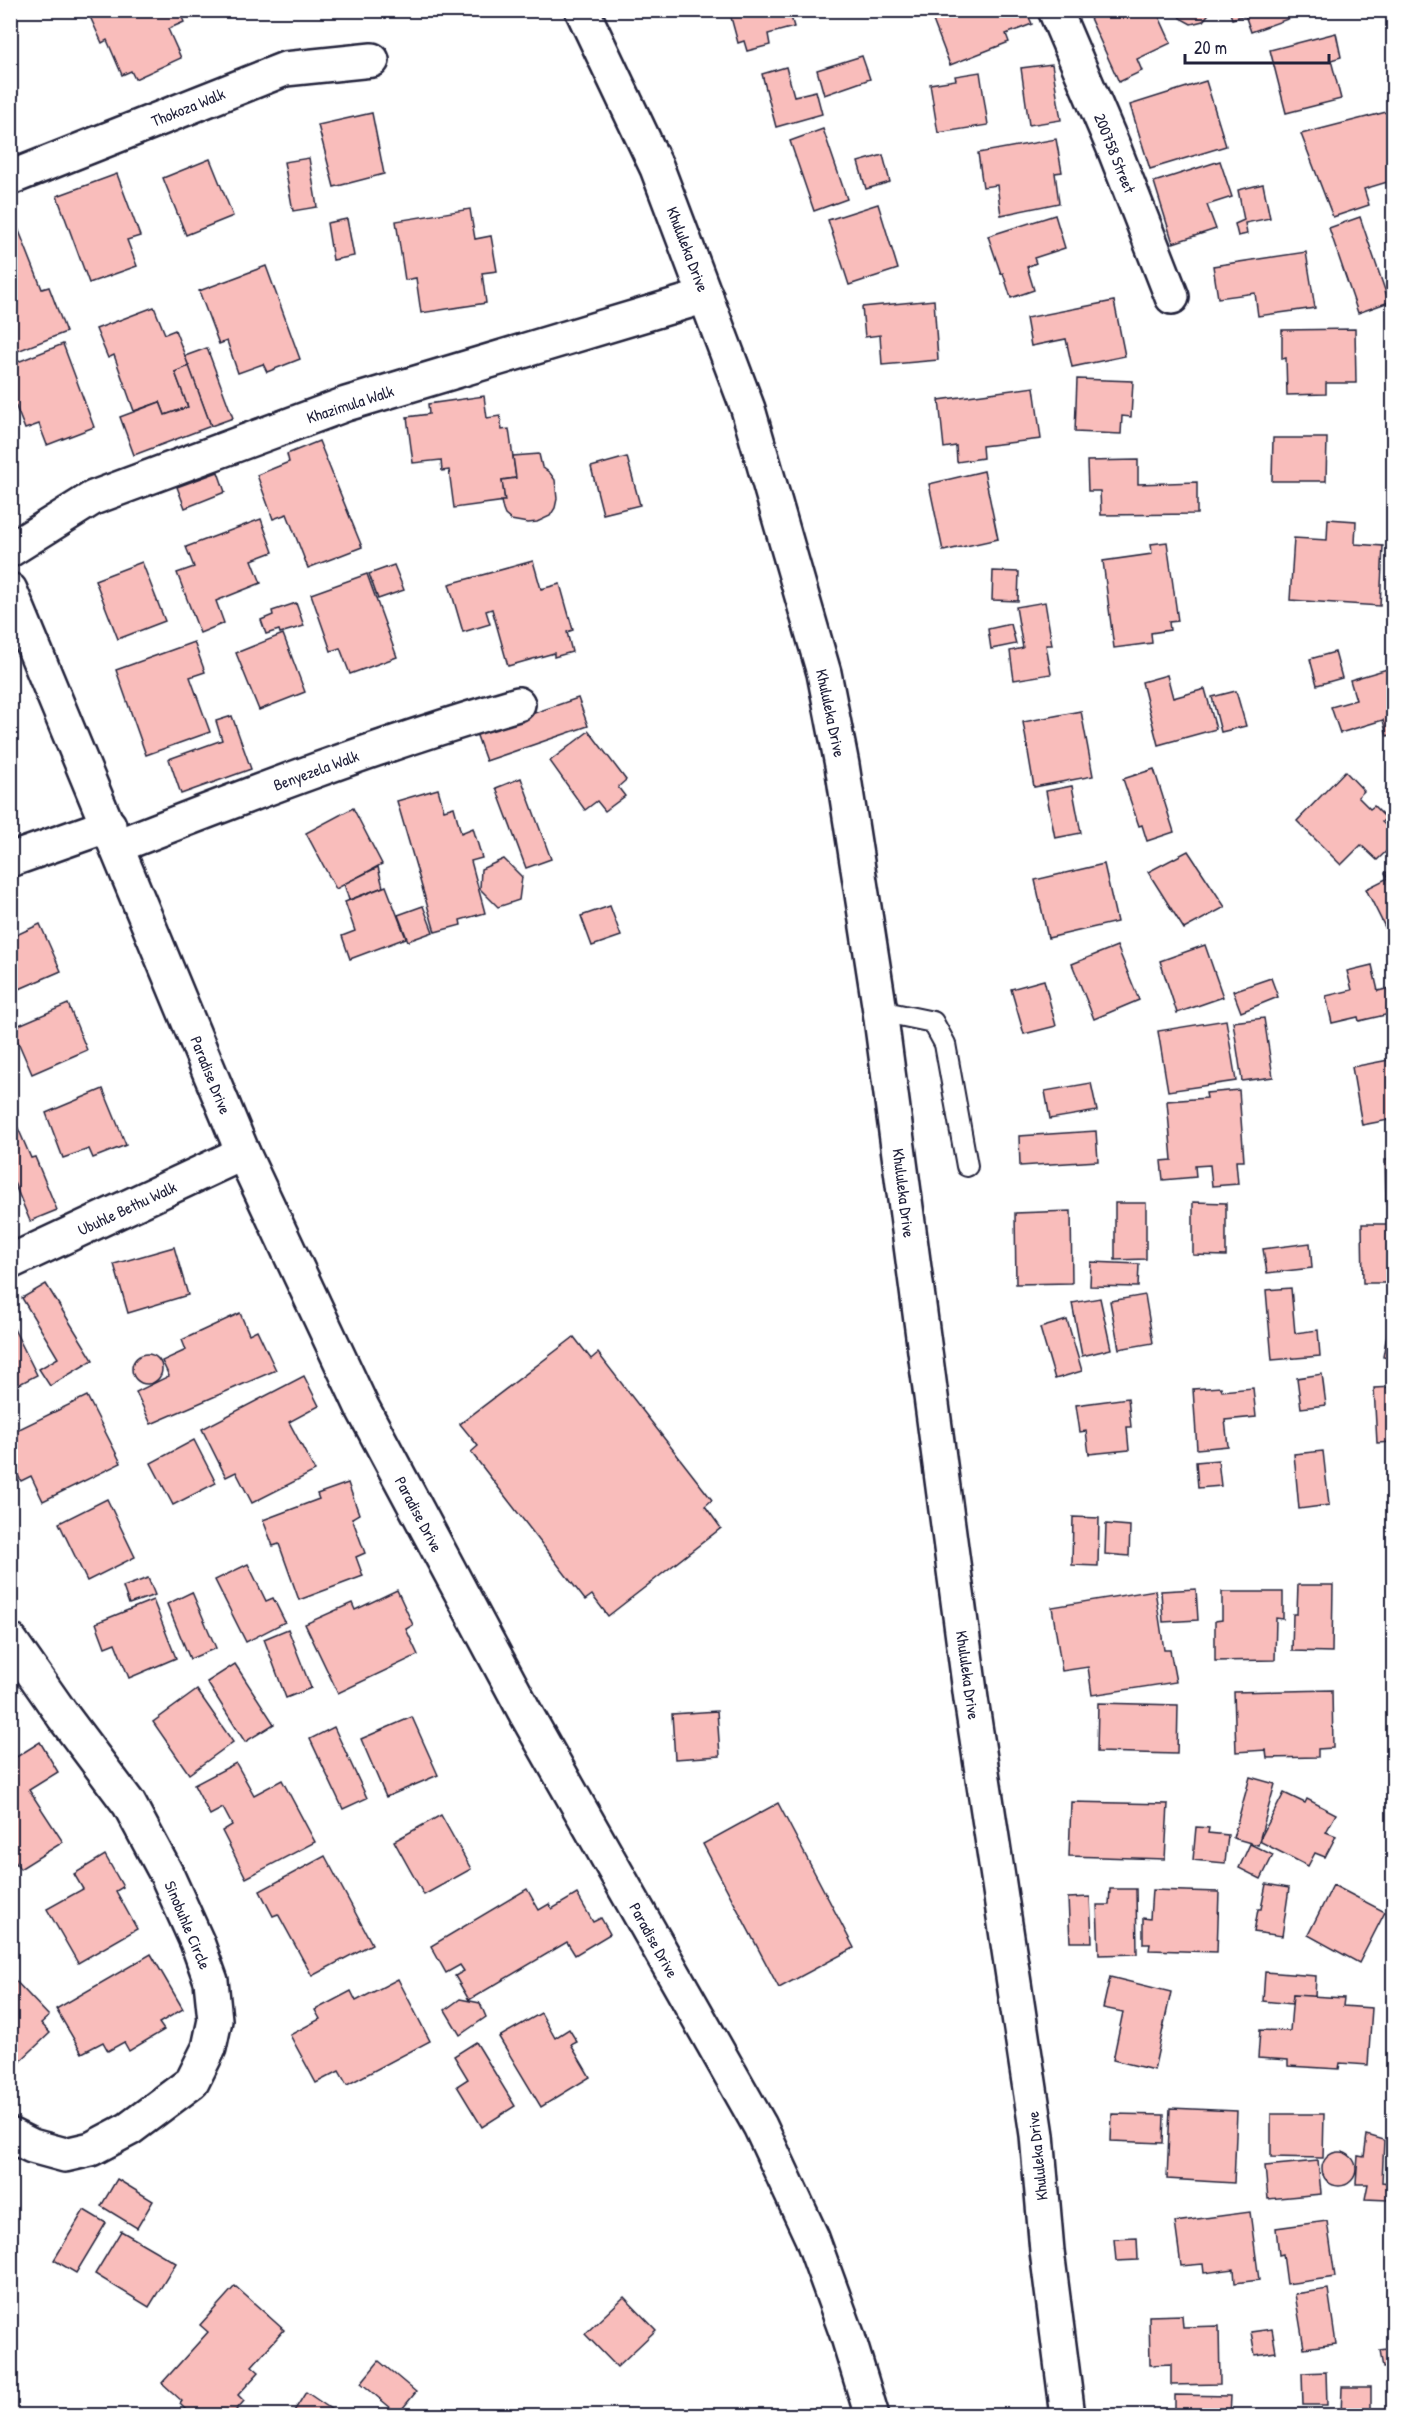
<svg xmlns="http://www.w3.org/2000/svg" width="1404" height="2426" font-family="'Patrick Hand',sans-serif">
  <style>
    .building { fill: #f9bdbb; stroke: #22223b; stroke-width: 1.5 }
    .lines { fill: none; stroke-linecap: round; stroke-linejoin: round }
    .service-casing { stroke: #22223b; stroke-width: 24 }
    .minor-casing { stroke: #22223b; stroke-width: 38 }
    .tertiary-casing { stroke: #22223b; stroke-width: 38 }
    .service { stroke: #fff; stroke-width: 20 }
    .minor { stroke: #fff; stroke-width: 33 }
    .tertiary { stroke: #fff; stroke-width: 33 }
    .labels { text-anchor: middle; stroke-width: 5; stroke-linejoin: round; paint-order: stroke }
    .street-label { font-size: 16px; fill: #22223b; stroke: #fff }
  </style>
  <rect width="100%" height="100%" fill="#fff"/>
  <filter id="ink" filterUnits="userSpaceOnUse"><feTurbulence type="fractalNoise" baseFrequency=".0167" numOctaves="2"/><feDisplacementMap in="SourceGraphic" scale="12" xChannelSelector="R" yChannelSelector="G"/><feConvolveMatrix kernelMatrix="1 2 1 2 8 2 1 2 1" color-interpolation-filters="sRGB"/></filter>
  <g filter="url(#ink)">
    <g class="building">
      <path d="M87,10H179L184,22L168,29L181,58L135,79L131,71L122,75L107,40L102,43Z"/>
      <path d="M729,10H789L794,27L768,34L770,45L747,51L744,41L738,43Z"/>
      <path d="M929,10H1026L1032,24L1006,34L1009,42L950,65Z"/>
      <path d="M1107,10H1115L1117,13L1122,10H1156L1171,43L1137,59L1142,71L1119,82L1090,18Z"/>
      <path d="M1176,10H1212L1203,21L1191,24L1180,18Z"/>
      <path d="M1229,10H1313L1251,32L1245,15L1232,19Z"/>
      <path d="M1336,33L1341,57L1331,60L1341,99L1286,113L1270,50Z"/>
      <path d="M862,56L870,79L824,95L817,70Z"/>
      <path d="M1052,64L1061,120L1029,125L1021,68Z"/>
      <path d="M786,67L794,96L816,91L822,114L776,127L762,74Z"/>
      <path d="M980,72L988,125L938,133L930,84L956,80L955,76Z"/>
      <path d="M1206,81L1226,146L1150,169L1130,105Z"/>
      <path d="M1394,110V180L1364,189L1369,205L1333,217L1301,134Z"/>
      <path d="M372,113L384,174L334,187L318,125Z"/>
      <path d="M823,129L847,199L814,211L790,141Z"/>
      <path d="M1056,139L1062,172L1055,173L1059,203L1001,215L997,185L983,187L978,153Z"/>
      <path d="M883,155L890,182L866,189L858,162Z"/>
      <path d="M309,158L317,207L293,211L284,162Z"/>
      <path d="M210,159L233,216L186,235L163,178Z"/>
      <path d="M1220,161L1232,197L1207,205L1216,229L1173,243L1154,182Z"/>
      <path d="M117,174L140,236L127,240L137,266L89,283L57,196Z"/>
      <path d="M1263,184L1270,218L1245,223L1247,234L1238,236L1235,224L1244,220L1238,190Z"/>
      <path d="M878,204L898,269L849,285L828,220Z"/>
      <path d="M10,208L42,289L49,287L66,332L10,354Z"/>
      <path d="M470,209L475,239L491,236L497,271L482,273L486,303L421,313L416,278L405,280L396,221Z"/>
      <path d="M1055,215L1065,248L1034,258L1036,263L1027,267L1034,290L1011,298L1003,273L1001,274L988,236Z"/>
      <path d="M1360,217L1389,302L1358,313L1329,228Z"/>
      <path d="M347,219L354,256L333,260L327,223Z"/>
      <path d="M1306,252L1315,308L1258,316L1255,293L1218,298L1213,266Z"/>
      <path d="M266,266L300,359L267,372L263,364L238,373L227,341L219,344L199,291Z"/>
      <path d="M934,300L938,360L882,365L880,335L865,337L862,307Z"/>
      <path d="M1114,301L1125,356L1072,367L1066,339L1031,346L1026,318Z"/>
      <path d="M154,307L165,334L175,330L189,366L175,372L188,407L165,415L160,402L134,411L114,355L108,358L96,329Z"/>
      <path d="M1355,329L1356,383H1326V394L1287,395L1286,358L1282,359V330Z"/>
      <path d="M63,344L94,427L47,445L39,424L25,429L10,392V365Z"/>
      <path d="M207,348L233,418L211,426L185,356Z"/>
      <path d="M189,366L211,426L134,455L120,417L160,402L165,415L188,407L175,372Z"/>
      <path d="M1077,379L1133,381L1131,417L1122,416L1121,434L1075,432Z"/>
      <path d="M1034,387L1041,439L982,446L983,458L957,462L956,446L944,448L939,400Z"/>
      <path d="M484,396L487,418L500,416L502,430L509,429L516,478L502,480L505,501L454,508L449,470L442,471L441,460L413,463L407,417L429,414L428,404Z"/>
      <path d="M1273,438H1327L1326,481H1272Z"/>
      <path d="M319,441L362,547L308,568L287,514L273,519L257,475L289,462L287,454Z"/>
      <path d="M539,454L542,467L550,473L555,480L557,499L555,508L550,516L537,522L528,523L511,520L505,515L503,510L501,501H505L502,480L516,478L513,456Z"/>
      <path d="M627,457L640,505L603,514L591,467Z"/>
      <path d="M1138,460V484L1197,482V514L1101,515L1100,491H1088L1087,461Z"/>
      <path d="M984,471L998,539L943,551L929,484Z"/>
      <path d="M218,472L225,492L185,508L177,487Z"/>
      <path d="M261,519L273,552L252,560L261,583L216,601L224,623L200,633L177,573L194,567L186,547Z"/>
      <path d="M1328,519L1356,521L1355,544L1383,546L1380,606L1290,600L1294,538L1327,540Z"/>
      <path d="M1167,542L1178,621L1169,622L1170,630L1151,633L1152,643L1114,648L1103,561L1152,554L1151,544Z"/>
      <path d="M533,561L541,589L560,584L573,630L567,632L572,652L554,657V653L508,666L492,609L486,611L490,624L463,632L449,584Z"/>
      <path d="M142,562L165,621L118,639L95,580Z"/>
      <path d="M394,565L404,590L378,599L369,574Z"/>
      <path d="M993,571L1019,572L1018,601L992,600Z"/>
      <path d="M367,574L397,657L350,674L340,648L331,651L311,594Z"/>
      <path d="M1045,602L1052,645H1046L1051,674L1014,680L1010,651L1023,648L1016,607Z"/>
      <path d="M296,603L304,626L280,633L279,630L266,634L261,620L273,615L272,611Z"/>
      <path d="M1011,624L1016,644L991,649L988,629Z"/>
      <path d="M283,634L305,692L259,710L236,653Z"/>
      <path d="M194,642L205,672L190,677L210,732L146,755L116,670Z"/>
      <path d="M1335,652L1342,678L1317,685L1310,659Z"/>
      <path d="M1394,667V734L1387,736L1383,720L1340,733L1331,707L1356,700L1350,680Z"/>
      <path d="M1167,675L1173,698L1205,689L1216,729L1158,745L1142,682Z"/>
      <path d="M1236,691L1246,726L1221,732L1212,697Z"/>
      <path d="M578,698L588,726L486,761L476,733Z"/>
      <path d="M1081,711L1093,776L1034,787L1023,722Z"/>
      <path d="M232,716L251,769L181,794L169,759L222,740L216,721Z"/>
      <path d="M589,731L626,780L618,787L625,796L605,811L597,801L585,810L550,761Z"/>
      <path d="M1154,769L1174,832L1147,841L1142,825L1139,826L1123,779Z"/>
      <path d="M1345,771L1364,791L1358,797L1370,809L1374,806L1386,818L1382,822L1394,833V844L1377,860L1361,845L1341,865L1297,821Z"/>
      <path d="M521,778L551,859L526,868L496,788Z"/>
      <path d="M1072,786L1081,833L1055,838L1046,791Z"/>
      <path d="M438,789L444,810L454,807L461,833L473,828L482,858L471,861L485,913L460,920L461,925L435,932L397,801Z"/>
      <path d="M353,808L382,864L336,889L306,833Z"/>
      <path d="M1188,851L1225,907L1184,929L1148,872Z"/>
      <path d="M504,859L522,877L519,900L498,907L480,889L481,869Z"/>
      <path d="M1104,864L1117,922L1048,938L1035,880Z"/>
      <path d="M378,867L383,887L349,900L344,884Z"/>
      <path d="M1394,869V931L1388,933L1366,889L1388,878L1385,873Z"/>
      <path d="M386,886L406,938L350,959L342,936L355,931L345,902Z"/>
      <path d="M423,906L433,932L408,941L398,915Z"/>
      <path d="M610,906L621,936L592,946L581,916Z"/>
      <path d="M40,924L61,971L10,993V938Z"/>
      <path d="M1205,945L1223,997L1177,1013L1160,961Z"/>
      <path d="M1117,946L1139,1000L1094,1019L1072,964Z"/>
      <path d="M1372,965L1378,991L1394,987V1013L1359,1021L1358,1017L1332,1023L1326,996L1352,990L1347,971Z"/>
      <path d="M1271,978L1278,997L1241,1012L1233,991Z"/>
      <path d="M1044,980L1056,1026L1024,1034L1011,989Z"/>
      <path d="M68,1004L87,1050L32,1074L12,1028Z"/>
      <path d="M1264,1018L1273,1077L1242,1081L1233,1022Z"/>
      <path d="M1226,1020L1236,1081L1168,1091L1158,1031Z"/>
      <path d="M1394,1059V1119L1362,1125L1352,1067Z"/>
      <path d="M1091,1083L1097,1111L1050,1119L1045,1091Z"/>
      <path d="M103,1089L126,1145L93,1158L89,1149L63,1158L46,1113Z"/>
      <path d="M1239,1090L1244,1161H1236L1238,1184L1212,1186L1210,1165L1195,1166L1196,1177L1163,1180L1161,1161L1172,1160L1167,1101L1207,1098L1206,1093Z"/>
      <path d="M18,1128L31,1158L35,1157L57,1210L30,1221L10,1173V1131Z"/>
      <path d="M1096,1131L1098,1161L1020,1166L1019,1136Z"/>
      <path d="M1385,1160H1394V1203H1386Z"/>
      <path d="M1193,1202L1226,1203V1256L1193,1255Z"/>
      <path d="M1115,1203H1146V1259L1115,1260Z"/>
      <path d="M1071,1211L1072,1283L1016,1284L1015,1213Z"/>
      <path d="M1362,1224H1394V1283H1363Z"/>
      <path d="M1310,1243L1312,1268L1267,1273L1263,1249Z"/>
      <path d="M174,1247L188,1295L128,1313L114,1264Z"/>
      <path d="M1091,1262L1139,1264L1138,1287L1090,1286Z"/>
      <path d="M46,1284L93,1360L50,1386L39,1369L58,1358L22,1298Z"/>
      <path d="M1291,1288L1295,1333L1318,1330L1320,1356L1272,1360L1266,1290Z"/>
      <path d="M1145,1295L1153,1343L1119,1349L1110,1301Z"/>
      <path d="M1100,1298L1111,1349L1082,1356L1072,1303Z"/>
      <path d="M1393,1301L1394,1302V1359L1383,1357Z"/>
      <path d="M240,1313L249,1334L257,1330L276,1370L151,1424L136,1392L169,1376L162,1361L186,1350L182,1340Z"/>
      <path d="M1067,1320L1082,1371L1055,1379L1040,1328Z"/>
      <path d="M10,1321L37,1375L10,1389Z"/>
      <path d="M574,1337L591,1359L598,1353L712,1500L705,1506L721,1528L608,1616L592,1595L585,1600L471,1452L478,1446L460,1424Z"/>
      <circle cx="147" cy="1369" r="15"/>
      <path d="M1322,1374L1326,1405L1301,1408L1297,1378Z"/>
      <path d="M304,1376L319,1406L289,1422L315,1471L252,1503L236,1472L226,1477L202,1429Z"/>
      <path d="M1221,1387L1222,1391L1253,1388L1256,1417L1225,1420L1228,1446L1197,1449L1193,1389Z"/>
      <path d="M1394,1387V1442L1377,1443L1374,1388Z"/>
      <path d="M87,1396L121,1463L43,1501L31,1476L21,1481L10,1460V1438L17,1434L15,1431Z"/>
      <path d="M1128,1398L1131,1427H1127L1129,1450L1089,1454L1086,1431L1080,1432L1076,1405Z"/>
      <path d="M194,1440L216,1483L173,1505L151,1463Z"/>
      <path d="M1323,1451L1329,1505L1299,1509L1294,1454Z"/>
      <path d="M1218,1460L1221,1486L1198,1488L1196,1462Z"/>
      <path d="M348,1483L359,1514L352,1518L365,1553L356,1557L363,1576L299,1600L279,1544L273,1546L263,1520L319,1499L317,1494Z"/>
      <path d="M107,1499L135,1557L87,1581L59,1523Z"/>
      <path d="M1073,1517L1099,1518L1098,1566L1072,1565Z"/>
      <path d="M1106,1524L1130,1526L1129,1556L1105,1554Z"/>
      <path d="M248,1564L266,1601L273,1598L285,1622L246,1642L215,1580Z"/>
      <path d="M148,1578L155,1595L129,1604L123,1587Z"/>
      <path d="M1298,1585H1333L1332,1652L1292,1651L1293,1614H1297Z"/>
      <path d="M1196,1589L1198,1620L1163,1622L1161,1591Z"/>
      <path d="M397,1590L413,1625L406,1629L418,1655L338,1693L305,1624L352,1603L355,1610Z"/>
      <path d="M1155,1590L1164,1650H1170L1176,1682L1092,1695L1088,1667L1062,1671L1052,1607Z"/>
      <path d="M192,1592L216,1648L190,1659L167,1604Z"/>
      <path d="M1222,1592H1283V1619L1276,1618L1275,1660L1215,1661V1621L1222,1620Z"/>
      <path d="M153,1600L176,1658L129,1678L115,1643L105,1647L96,1623Z"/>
      <path d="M288,1629L311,1688L286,1698L264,1639Z"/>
      <path d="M235,1664L274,1724L245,1742L207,1682Z"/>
      <path d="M197,1690L233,1742L189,1774L153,1722Z"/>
      <path d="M1332,1690L1333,1748L1318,1749V1757L1267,1758L1266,1750L1236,1752L1234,1692Z"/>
      <path d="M1098,1703L1178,1705L1177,1754L1097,1752Z"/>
      <path d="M717,1711L720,1756L675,1759L672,1714Z"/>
      <path d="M412,1717L438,1775L386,1797L361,1739Z"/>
      <path d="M334,1727L367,1798L343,1809L310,1739Z"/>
      <path d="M40,1742L58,1772L29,1790L63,1842L20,1869L10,1854V1761Z"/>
      <path d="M236,1763L254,1795L282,1780L315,1842L246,1878L222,1831L232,1825L223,1808L210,1815L194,1785Z"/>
      <path d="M1250,1777L1275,1784L1258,1845L1233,1838Z"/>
      <path d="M1284,1793L1305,1803L1307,1799L1336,1814L1326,1832L1336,1836L1325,1857L1315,1853L1308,1866L1259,1841Z"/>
      <path d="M1071,1802L1168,1804L1165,1859L1069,1856Z"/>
      <path d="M778,1803L854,1948L779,1988L703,1844Z"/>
      <path d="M441,1815L471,1869L424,1895L394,1841Z"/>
      <path d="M1196,1827L1209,1828L1208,1833L1228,1835L1225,1863L1193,1860Z"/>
      <path d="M1250,1844L1273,1855L1261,1879L1239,1868Z"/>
      <path d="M105,1855L123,1887L116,1891L137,1929L78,1963L47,1909L83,1889L74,1874Z"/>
      <path d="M325,1856L372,1944L312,1976L278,1914L273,1916L260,1891Z"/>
      <path d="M1266,1884L1289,1888L1282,1936L1254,1932L1258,1909H1261Z"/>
      <path d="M1333,1885L1385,1912L1359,1963L1308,1935Z"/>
      <path d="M527,1889L539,1910L549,1904L552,1909L577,1894L593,1922L601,1918L610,1934L575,1955L567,1942L469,2000L455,1976L464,1971L460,1965L446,1973L431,1946Z"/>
      <path d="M1110,1889H1136L1137,1954L1099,1955L1097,1905H1109Z"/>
      <path d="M1152,1890L1219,1892L1217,1952L1149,1950L1150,1944H1143V1918L1150,1919Z"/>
      <path d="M1090,1897L1092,1942H1070L1068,1898Z"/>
      <path d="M151,1954L183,2009L159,2023L164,2030L129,2051L124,2042L108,2051L103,2042L82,2053L56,2009Z"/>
      <path d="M1265,1972L1316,1976L1315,1997L1293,1995L1292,2004L1263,2001Z"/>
      <path d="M10,1975L49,2016L41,2023L50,2033L15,2066L10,2062Z"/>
      <path d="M1110,1977L1171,1992L1154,2070L1113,2060L1123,2012L1103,2008Z"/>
      <path d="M398,1979L430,2041L347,2085L339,2071L316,2083L290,2035L320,2019L315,2010L351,1991L356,2001Z"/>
      <path d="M1293,1995L1344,1998L1343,2006L1372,2008L1368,2065L1340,2063L1339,2069L1288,2066V2060L1258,2058L1260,2030L1290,2031Z"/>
      <path d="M460,1999L480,2003L486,2017L460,2035L445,2010Z"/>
      <path d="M541,2013L555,2038L569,2029L577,2042L571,2045L590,2077L541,2107L499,2037Z"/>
      <path d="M476,2042L515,2106L482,2127L457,2086L468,2079L454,2056Z"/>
      <path d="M1170,2108L1237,2111L1234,2183L1167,2179Z"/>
      <path d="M1112,2114L1164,2115L1163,2143L1111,2141Z"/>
      <path d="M1271,2114H1324L1323,2158L1271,2157Z"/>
      <path d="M1367,2135L1384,2140L1382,2182L1389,2183L1388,2200L1365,2199L1368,2184H1356L1358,2156L1364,2157Z"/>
      <circle cx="1339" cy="2169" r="17"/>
      <path d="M1318,2161L1321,2194L1268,2199L1265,2166Z"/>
      <path d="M117,2179L153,2201L137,2228L101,2206Z"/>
      <path d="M84,2210L106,2223L76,2273L54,2260Z"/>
      <path d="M1250,2212L1259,2280L1235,2283L1234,2269L1204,2273L1203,2264L1181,2266L1175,2222Z"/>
      <path d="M1327,2221L1335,2277L1287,2284L1283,2254L1279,2255L1276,2228Z"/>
      <path d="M121,2231L176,2263L149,2307L95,2274Z"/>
      <path d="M1137,2238L1138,2260L1116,2261L1114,2239Z"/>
      <path d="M235,2286L284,2330L252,2366L259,2372L238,2395L244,2401L231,2416H192L180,2404L182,2401L162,2383L208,2332L200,2325Z"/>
      <path d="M1328,2289L1336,2344L1304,2348L1295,2294Z"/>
      <path d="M624,2297L656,2330L617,2367L585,2334Z"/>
      <path d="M1182,2315L1183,2327L1219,2326L1220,2384L1171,2385V2364L1150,2365L1149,2316Z"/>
      <path d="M1272,2329L1276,2352L1255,2355L1251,2332Z"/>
      <path d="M1394,2348V2367L1383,2368L1380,2350Z"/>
      <path d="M379,2361L416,2392L398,2414L361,2383Z"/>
      <path d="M1326,2372L1327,2405H1303L1302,2373Z"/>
      <path d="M1342,2387H1371V2416H1341Z"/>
      <path d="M306,2392L341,2416H291Z"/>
      <path d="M1175,2395L1231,2396L1230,2416H1175Z"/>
      <path d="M1300,2410L1321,2411L1322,2416H1300Z"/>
    </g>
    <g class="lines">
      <defs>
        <path id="service" d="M880,1011L933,1022L945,1044L967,1166"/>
        <g id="minor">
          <path d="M1055,10L1113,146L1172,297"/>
          <path d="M10,178L285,69L372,60"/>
          <path d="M10,550L93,498L346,404L706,296"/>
          <path d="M10,590L243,1153L362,1407L525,1712L760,2126L812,2238L848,2337L872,2416"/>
          <path d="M117,846C250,794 382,743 518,704"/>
          <path d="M10,860L109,825"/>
          <path d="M10,1262L243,1153"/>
          <path d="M10,1640L63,1716L129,1804L166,1873L197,1942L211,1981L215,2020L209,2048L192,2082L129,2129L91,2149L65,2155L32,2146L10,2135"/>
        </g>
        <path id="tertiary" d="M582,10L657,168L748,409L824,673L842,765L880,1011L971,1699L1037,2135L1047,2251L1068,2416"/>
      </defs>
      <use href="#service" class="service-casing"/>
      <use href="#minor" class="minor-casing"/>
      <use href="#tertiary" class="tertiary-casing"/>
      <use href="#service" class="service"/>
      <use href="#minor" class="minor"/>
      <use href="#tertiary" class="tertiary"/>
    </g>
  </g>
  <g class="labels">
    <g class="street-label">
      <text transform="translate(188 107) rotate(-22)" y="6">Thokoza Walk</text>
      <text transform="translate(1115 153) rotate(68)" y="6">200758 Street</text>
      <text transform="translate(688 249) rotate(69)" y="6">Khululeka Drive</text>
      <text transform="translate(350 404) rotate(-18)" y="6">Khazimula Walk</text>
      <text transform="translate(831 713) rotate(78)" y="6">Khululeka Drive</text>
      <text transform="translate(316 770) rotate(-20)" y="6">Benyezela Walk</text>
      <text transform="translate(211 1075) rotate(68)" y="6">Paradise Drive</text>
      <text transform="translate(904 1193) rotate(83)" y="6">Khululeka Drive</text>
      <text transform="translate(127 1208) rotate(-25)" y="6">Ubuhle Bethu Walk</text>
      <text transform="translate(419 1514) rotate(62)" y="6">Paradise Drive</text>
      <text transform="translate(968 1675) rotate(82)" y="6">Khululeka Drive</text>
      <text transform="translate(188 1925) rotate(67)" y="6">Sinobuhle Circle</text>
      <text transform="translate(654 1940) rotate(61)" y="6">Paradise Drive</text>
      <text transform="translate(1037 2156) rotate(-96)" y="6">Khululeka Drive</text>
    </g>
  </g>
  <rect width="1404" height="2426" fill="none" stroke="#fff" stroke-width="36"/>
  <rect x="18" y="18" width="1368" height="2390" fill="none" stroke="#22223b" stroke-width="2" filter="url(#ink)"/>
  <path d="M1185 54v9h144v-9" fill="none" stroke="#22223b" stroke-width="3"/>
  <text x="1194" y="54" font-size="18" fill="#22223b" stroke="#ffffff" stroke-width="4.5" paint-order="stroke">20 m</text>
</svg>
